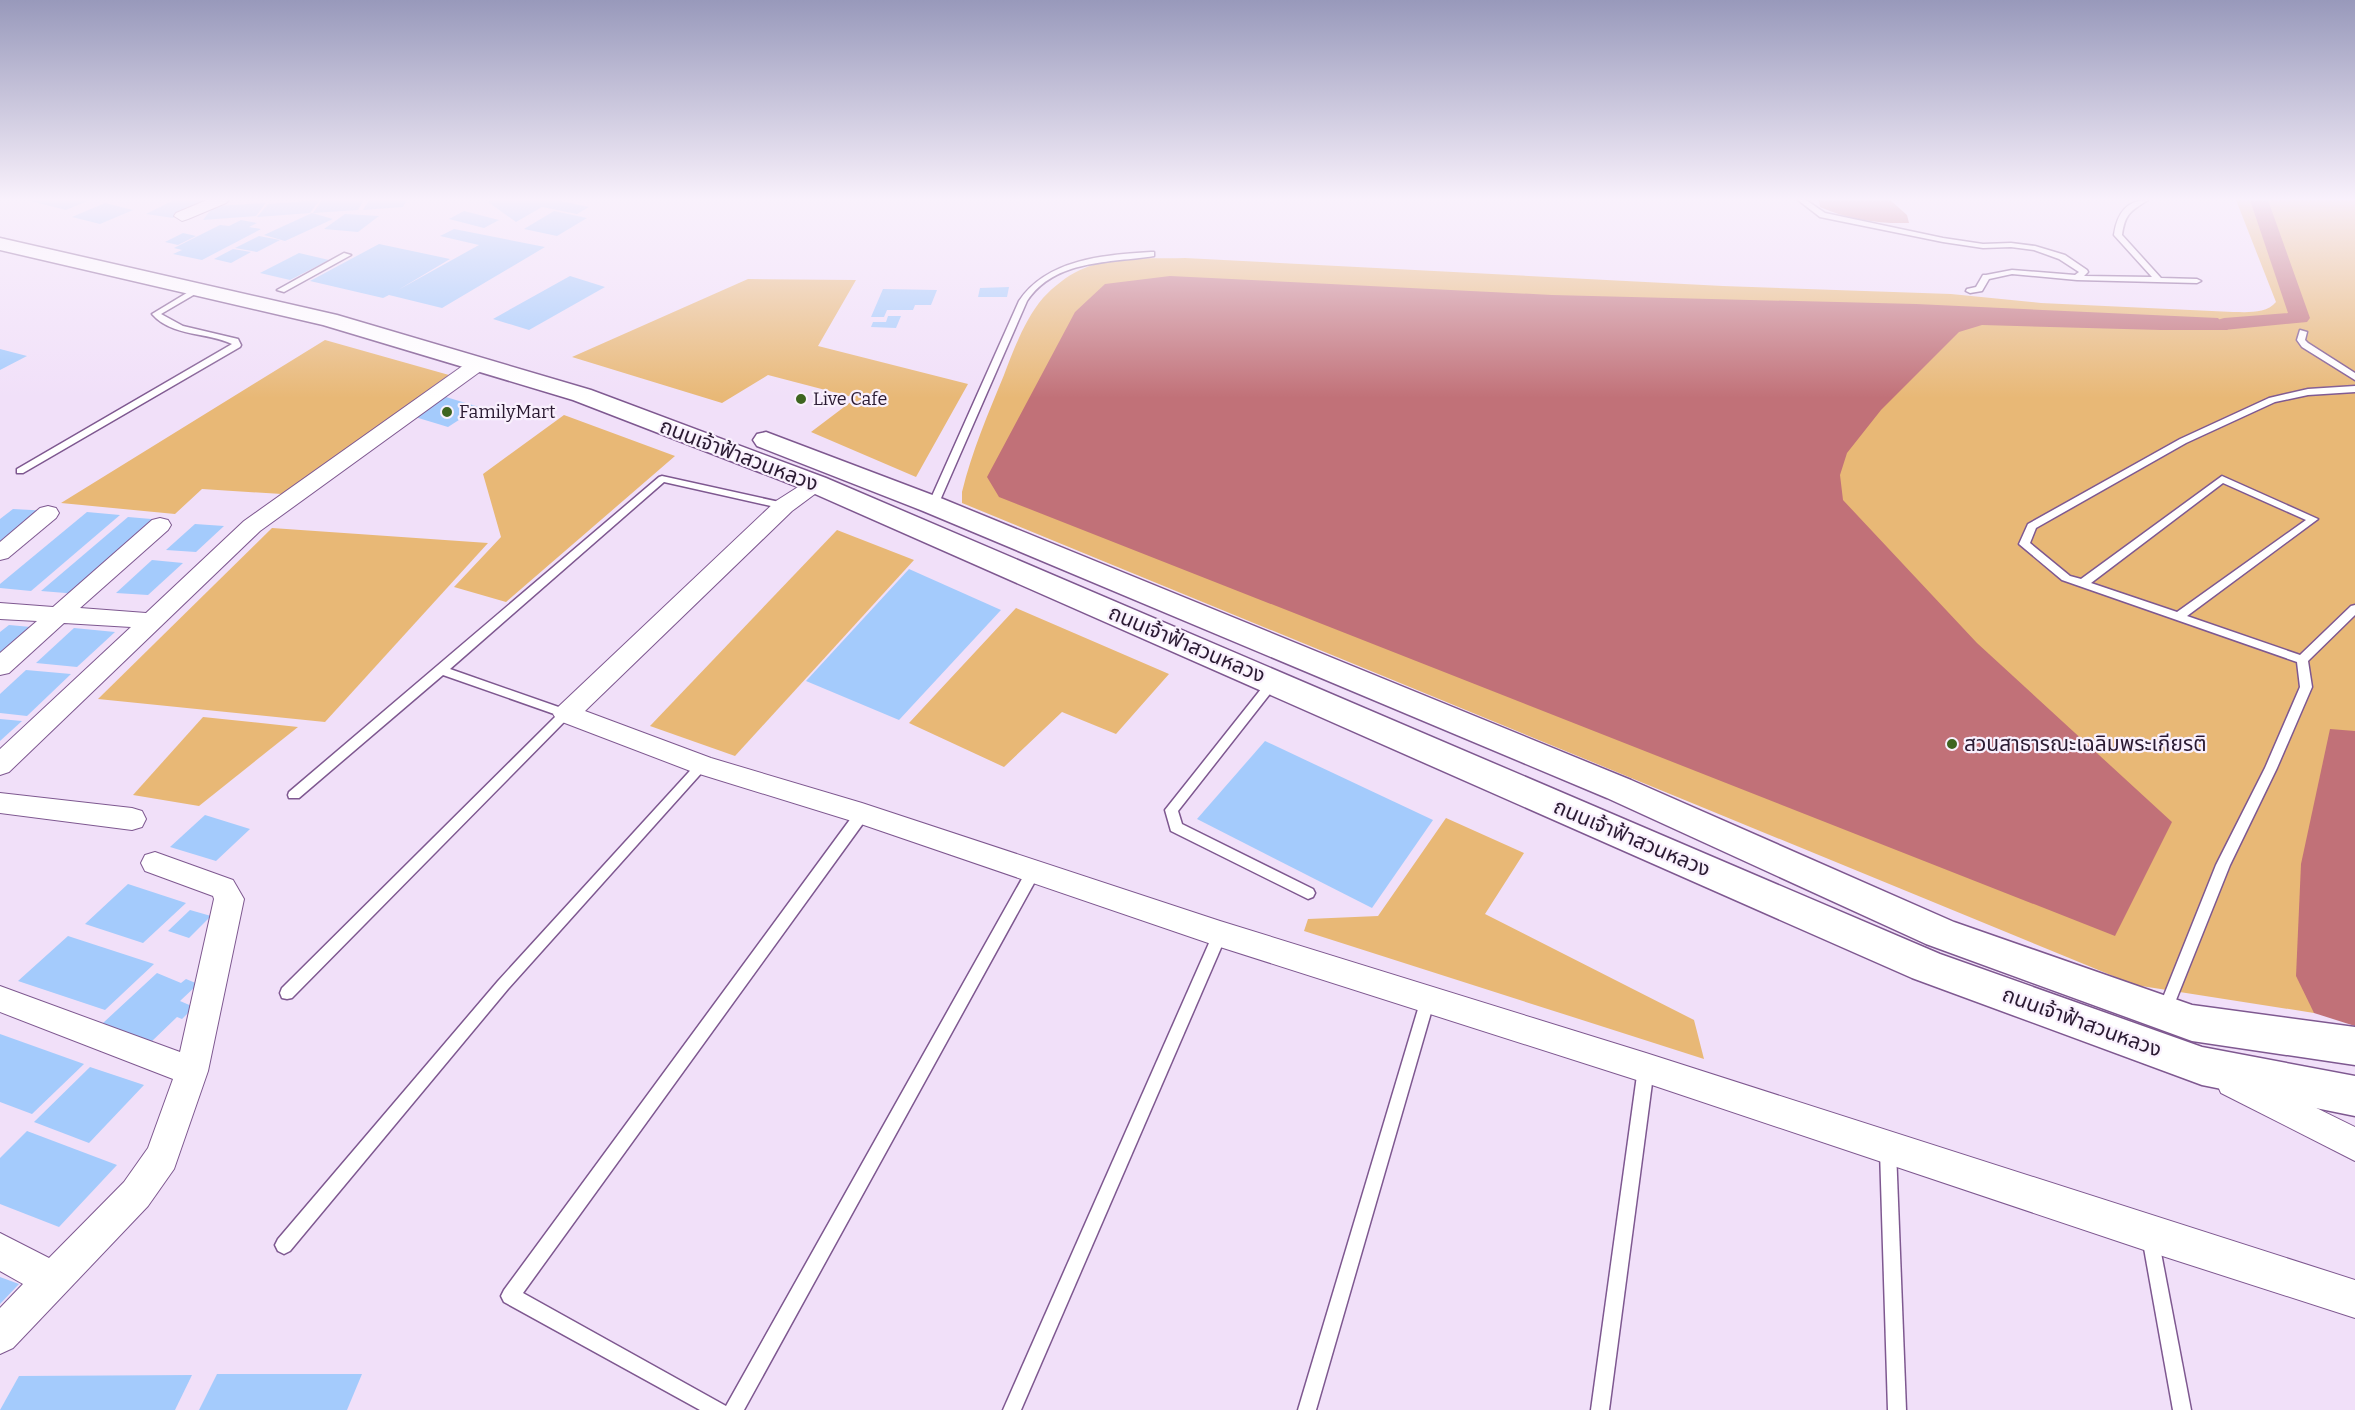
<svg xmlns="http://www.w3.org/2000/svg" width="2355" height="1410" font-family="Bitter,'Noto Sans Thai',serif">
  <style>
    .green { fill: #e8b876 }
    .water { fill: #c17178 }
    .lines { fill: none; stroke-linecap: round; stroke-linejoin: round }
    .canal { fill: #c17178; fill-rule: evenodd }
    .building { fill: #a4cbfc }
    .service-casing { stroke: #7e5890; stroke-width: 3 }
    .minor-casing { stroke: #7e5890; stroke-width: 2 }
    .secondary-casing { stroke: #7e5890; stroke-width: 3 }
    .service { fill: #fff; fill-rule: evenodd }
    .minor { fill: #fff; fill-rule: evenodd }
    .secondary { fill: #fff; fill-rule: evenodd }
    .poi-dot { fill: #3e6520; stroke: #f9f0fd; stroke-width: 2 }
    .labels { text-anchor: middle; stroke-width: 4.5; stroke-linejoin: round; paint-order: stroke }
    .far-poi-label { font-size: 18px; fill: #2a1a32; stroke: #f9f0fd; text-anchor: start }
    .street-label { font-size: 21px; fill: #2a1a32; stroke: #f9f0fd }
    .poi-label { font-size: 21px; fill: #2a1a32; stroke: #f9f0fd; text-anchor: start }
  </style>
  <rect width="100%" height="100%" fill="#f1e0f9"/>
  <g class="green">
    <path d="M2236,200H2355V1014L2314,1013L2135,985L962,503V492C972,451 988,414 1004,375C1014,349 1025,319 1043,298C1053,287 1067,276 1080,270C1112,255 1150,259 1185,258L1723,286L1951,294L2041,303L2233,312C2247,312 2266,314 2276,302Z"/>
    <path d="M748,279L856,280L818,346L968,384L916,477L811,432L856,398L768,375L722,403L572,357Z"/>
    <path d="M325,340L449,375L282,494L202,489L175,514L61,503Z"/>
    <path d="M564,415L675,456L506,602L454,587L501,537L483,474Z"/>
    <path d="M272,528L488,543L325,722L98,699Z"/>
    <path d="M837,530L914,560L735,756L650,726Z"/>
    <path d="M1016,608L1169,674L1116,734L1062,712L1004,767L909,723Z"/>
    <path d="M203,717L298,727L199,806L133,795Z"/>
    <path d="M1446,818L1524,853L1485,914L1694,1020L1704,1059L1304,931L1308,919L1378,916Z"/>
  </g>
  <g class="water">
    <path d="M1819,200H1890L1907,215L1909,223C1880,224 1846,219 1820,207Z"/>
    <path d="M1170,276L1552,295L1916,304L2218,318L2228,330H2161L1982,325L1959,332L1881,410L1847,453L1840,475L1843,500L1977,643L2172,822L2115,936L999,497L987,477L1075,312L1105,284Z"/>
    <path d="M2330,729L2355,731V1026L2314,1013L2296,976L2301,864Z"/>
  </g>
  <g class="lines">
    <path class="canal" d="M2250,200H2268L2310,318L2307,322L2224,330L2217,328L2214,324L2217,320L2224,318L2288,313Z"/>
  </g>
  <g class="building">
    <path d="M26,200H90L66,210Z"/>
    <path d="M174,200H210L173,218L146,214Z"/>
    <path d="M320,200L310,213L257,217L268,204Z"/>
    <path d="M322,200H364L358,210L313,213Z"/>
    <path d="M369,200H407L403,207L363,210Z"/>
    <path d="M491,200H556L589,207L577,214L542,207L516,222L488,202Z"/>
    <path d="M105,203L133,210L100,224L72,217Z"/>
    <path d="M266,203L256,216L203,220L214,206Z"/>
    <path d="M464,211L499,220L484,228L449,219Z"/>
    <path d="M554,211L587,218L557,236L524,229Z"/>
    <path d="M312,213L333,219L285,241L264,235Z"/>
    <path d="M345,214L379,216L358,232L324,229Z"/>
    <path d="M241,220L257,223L249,227L261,229L202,260L173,254L182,250L174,248L220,225L229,226Z"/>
    <path d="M454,229L545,247L442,308L389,295L383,298L310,281L379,244L450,259L398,290L479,245L440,236Z"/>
    <path d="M183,233L196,236L178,245L165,242Z"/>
    <path d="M259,236L280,240L257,252L235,248Z"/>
    <path d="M233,249L251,252L231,263L214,259Z"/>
    <path d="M299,253L329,260L290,280L260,273Z"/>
    <path d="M570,276L605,287L529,330L493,319Z"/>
    <path d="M1009,287L1007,297H978L980,288Z"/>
    <path d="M883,289L937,290L931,305H915L913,310H887L884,317H871Z"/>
    <path d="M888,316H901L896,328L871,327L873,322H886Z"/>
    <path d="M0,349L27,356L0,370Z"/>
    <path d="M446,397L479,407L448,427L415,417Z"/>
    <path d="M13,509L50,511L0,551V519Z"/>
    <path d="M87,512L120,515L31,591L0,588V584Z"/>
    <path d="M128,517L163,520L78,594L41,591Z"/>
    <path d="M195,524L224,526L196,552L166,550Z"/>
    <path d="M152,560L183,563L148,595L116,593Z"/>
    <path d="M909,569L1001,610L899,720L806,681Z"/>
    <path d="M9,625L42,628L0,665V632Z"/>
    <path d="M74,628L115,632L77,667L36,663Z"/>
    <path d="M26,670L71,674L27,716L0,713V694Z"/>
    <path d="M0,719L22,721L0,741Z"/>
    <path d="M1265,741L1433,820L1372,908L1197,819Z"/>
    <path d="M205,815L250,829L216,861L170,847Z"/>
    <path d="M128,884L186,903L143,943L85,924Z"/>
    <path d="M190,910L211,916L189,938L168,931Z"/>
    <path d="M68,936L154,964L105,1010L18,981Z"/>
    <path d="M157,973L181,983L186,979L198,984L180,1001L194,1007L182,1019L177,1017L150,1043L103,1023Z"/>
    <path d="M0,1034L84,1064L32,1114L0,1102Z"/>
    <path d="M90,1067L144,1085L89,1143L34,1122Z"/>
    <path d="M27,1131L117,1165L59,1227L0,1204V1158Z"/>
    <path d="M0,1277L19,1284L0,1304Z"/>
    <path d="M217,1374H362L347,1410H199Z"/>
    <path d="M192,1375L175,1410H0L19,1376Z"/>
  </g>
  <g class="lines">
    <defs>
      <g id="service">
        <path d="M1798,200H1806L1825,213L1943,238L1983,244L2011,243L2035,246L2065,255L2087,270L2088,272L2084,276L2152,277L2114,235C2117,214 2126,200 2148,200C2131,211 2125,213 2122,235L2161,278L2197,279L2201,281L2197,283L2077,280L2012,274L1989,279L1982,291L1970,293L1966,291L1967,289L1976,287L1983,275H1986L2012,270L2075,275L2079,272L2059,259L2034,250L2011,247L1983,248L1943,242L1820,217Z"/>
        <path d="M1151,252H1154V256C1110,263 1055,259 1027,301L938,505L933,508L929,507L928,505L1019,301C1047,259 1104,255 1151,252Z"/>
        <path d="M344,253L351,255L284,292L277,290Z"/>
        <path d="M195,288L202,290L161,314L183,326L238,339L241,345L240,347L23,473H17V469L232,344C208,332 172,337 152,314Z"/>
        <path d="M2300,330L2307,332L2305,340L2308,343L2355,373V380L2302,347L2297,340Z"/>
        <path d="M2355,386V392L2308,395L2275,402L2186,443L2036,528L2030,543L2070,576L2081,579L2222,476L2318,519L2187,616L2300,655L2351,606L2355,605V615L2308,661L2312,687L2277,768L2230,865L2170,1015L2165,1017L2160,1015L2158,1010L2216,865L2265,768L2300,687L2297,662L2062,580L2019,544L2028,524L2180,439L2269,398L2308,389ZM2223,483L2306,520L2177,612L2091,583Z"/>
        <path d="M662,476L784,503L789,506L784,509L664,482L450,669L570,711L572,714L292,998L287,999L282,998L280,993L282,988L557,715L443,675L299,798H289L288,795L289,792L659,477Z"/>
        <path d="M1273,678L1277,679L1279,682L1277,685L1178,811L1182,824L1313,889L1315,893L1313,897L1308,899L1171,831L1165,810L1269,679Z"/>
        <path d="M702,760L706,762L708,765L706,768L508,989L290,1251L284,1254L278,1251L275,1245L278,1239L498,981L698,762Z"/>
        <path d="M862,809L867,810L869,814L867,818L523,1293L726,1406L1028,868L1033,867L1038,868L1040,872L1038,876L744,1410H700L504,1302L501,1296L504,1290L857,810Z"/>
        <path d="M1220,928L1225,930L1227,934L1021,1410H1003L1213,934L1215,930Z"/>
        <path d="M1428,993L1433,994L1435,999L1316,1410H1298L1421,999L1423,994Z"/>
        <path d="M1646,1061L1651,1063L1654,1068L1609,1410H1591L1638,1068L1641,1063Z"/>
        <path d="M1888,1142L1894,1145L1896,1150L1906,1410H1888L1880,1150L1882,1145Z"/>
        <path d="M2150,1229L2156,1231L2158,1237L2191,1410H2173L2142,1237L2144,1231Z"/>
      </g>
      <g id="minor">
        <path d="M207,200H229L226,203L188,219L182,221L174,216L176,213Z"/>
        <path d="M478,358L485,360L487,364L485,368L260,531L9,772L0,775V749L131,627L64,623L9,673L0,675V653L37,621L0,619V603L53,607L152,520L160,518L168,520L171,525L168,530L80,608L146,613L244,521L471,360Z"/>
        <path d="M816,478L823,480L827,484L823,488L792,511L585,711L711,758L862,803L1220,921L1646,1053L2355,1280V1318L2150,1252L1646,1083L1220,947L855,822L693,772L557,720L553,714L557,708L776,501L809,480Z"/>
        <path d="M48,506L56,508L59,513L56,518L8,558L0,560V542L40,508Z"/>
        <path d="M0,793L132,808L142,811L146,819L142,827L132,830L0,813Z"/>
        <path d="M155,852L233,880L244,899L208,1071L174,1169L148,1206L13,1348L0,1354V1308L23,1284L0,1271V1233L49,1258L124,1182L148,1148L173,1079L0,1012V986L180,1052L214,899L213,896L145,871L141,863L145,855Z"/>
        <path d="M2233,1067L2355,1127V1161L2221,1093L2216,1082L2221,1071Z"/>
      </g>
      <g id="secondary">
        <path d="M0,238L337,315L591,390L826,478L1940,954L2202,1047L2355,1076V1116L2202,1085L1912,978L806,490L573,400L323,325L0,250Z"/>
        <path d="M766,432L943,499L1631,780L1954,922L2192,1005L2355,1027V1065L2192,1041L1926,944L1607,798L923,511L757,446L753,440L757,434Z"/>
      </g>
    </defs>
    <use href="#service" class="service-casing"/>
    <use href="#minor" class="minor-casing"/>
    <use href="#secondary" class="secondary-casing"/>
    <use href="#service" class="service"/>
    <use href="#minor" class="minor"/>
    <use href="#secondary" class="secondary"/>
  </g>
  <linearGradient id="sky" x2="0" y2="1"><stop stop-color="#9899bb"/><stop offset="0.5" stop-color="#f9f1fc"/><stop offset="1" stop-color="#f9f1fc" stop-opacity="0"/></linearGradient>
  <rect width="2355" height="398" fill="url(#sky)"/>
  <g class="poi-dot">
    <circle cx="801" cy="399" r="6"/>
    <circle cx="447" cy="412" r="6"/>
    <circle cx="1952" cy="744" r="6"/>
  </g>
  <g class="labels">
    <g class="far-poi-label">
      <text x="813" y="405">Live Cafe</text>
      <text x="459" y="418">FamilyMart</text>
    </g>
    <g class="street-label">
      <text transform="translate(739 455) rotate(21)" y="7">ถนนเจ้าฟ้าสวนหลวง</text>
      <text transform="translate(1187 644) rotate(23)" y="7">ถนนเจ้าฟ้าสวนหลวง</text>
      <text transform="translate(1632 838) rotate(23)" y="7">ถนนเจ้าฟ้าสวนหลวง</text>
      <text transform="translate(2082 1022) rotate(20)" y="7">ถนนเจ้าฟ้าสวนหลวง</text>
    </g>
    <g class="poi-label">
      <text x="1964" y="751">สวนสาธารณะเฉลิมพระเกียรติ</text>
    </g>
  </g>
</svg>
